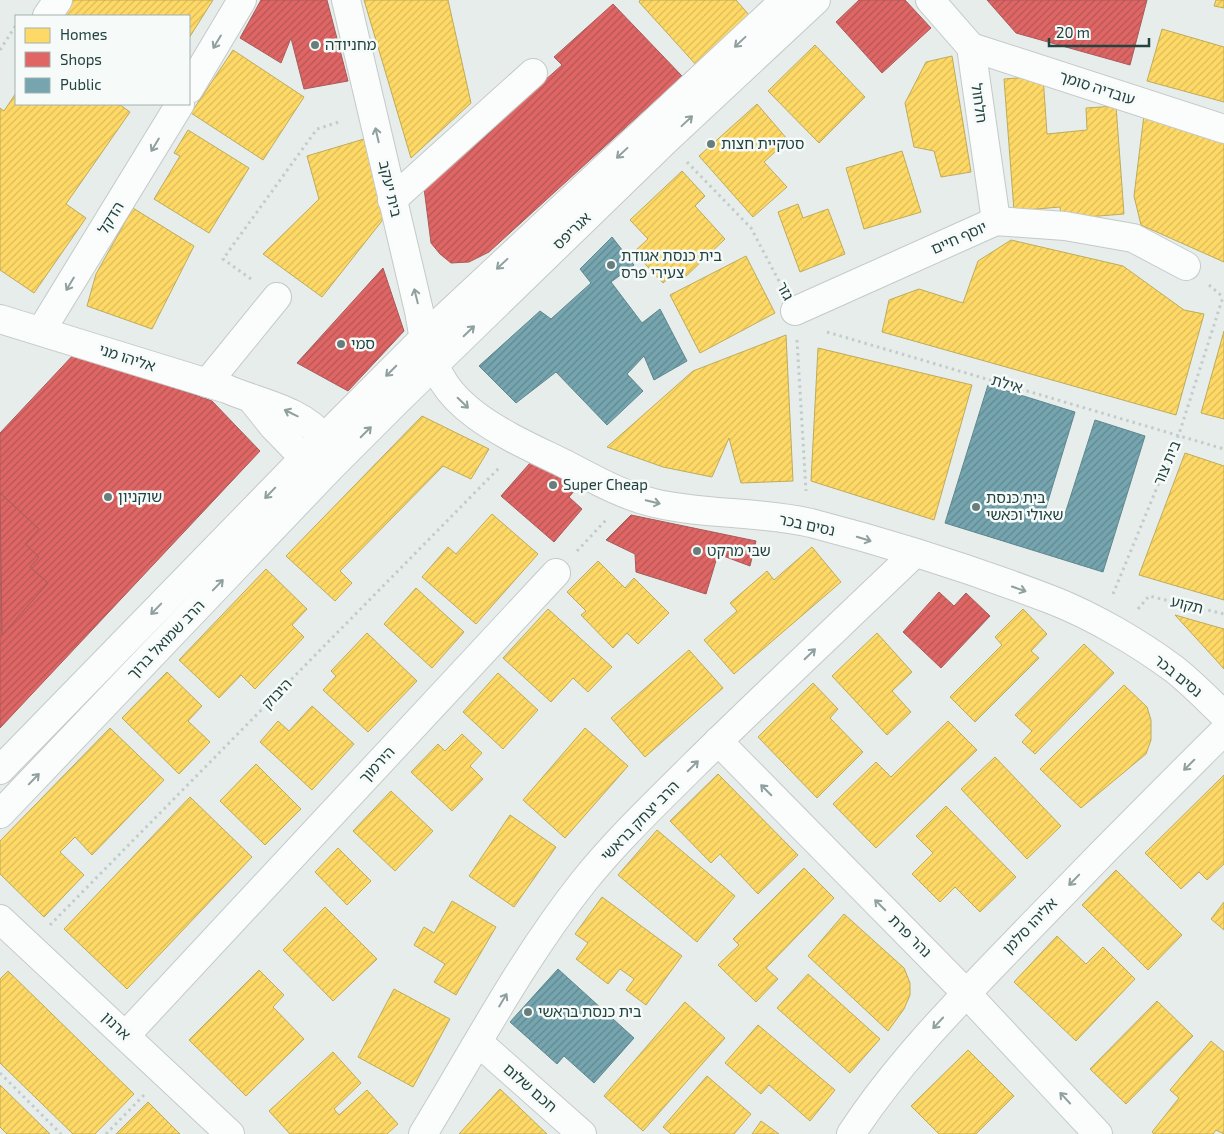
<svg xmlns="http://www.w3.org/2000/svg" width="1224" height="1134" font-family="'Exo 2','Noto Sans Hebrew',sans-serif">
  <style>
    .homes { fill: url(#homes-hatch); stroke: #bdac5b }
    .shops { fill: url(#shops-hatch); stroke: #a75c5b }
    .public { fill: url(#public-hatch); stroke: #5d888e }
    .lines { fill: none; stroke-linecap: round; stroke-linejoin: round }
    .minor-casing { stroke: #c4cac8; stroke-width: 30 }
    .path { stroke: #c2cccb; stroke-width: 3; stroke-dasharray: 2.5 4; stroke-linecap: butt }
    .minor { stroke: #fbfcfc; stroke-width: 28 }
    .oneway { stroke: #8fa09e }
    .poi-dot { fill: #687e7c; stroke: #f6fbf9; stroke-width: 2 }
    .labels { text-anchor: middle; stroke-width: 5; stroke-linejoin: round; paint-order: stroke }
    .poi-label { font-size: 15px; fill: #234340; stroke: #f6fbf9; text-anchor: start }
    .street-label { font-size: 15px; fill: #234340; stroke: #f6fbf9 }
  </style>
  <defs>
    <pattern id="homes-hatch" width="6" height="6" patternUnits="userSpaceOnUse" patternTransform="scale(1.25)"><rect width="6" height="6" fill="#ffd966"/><path d="M-1 1l2-2M0 6l6-6M5 7l2-2" fill="none" stroke="#dabb5a"/></pattern>
    <pattern id="shops-hatch" width="6" height="6" patternUnits="userSpaceOnUse" patternTransform="scale(1.25)"><rect width="6" height="6" fill="#e06666"/><path d="M-1 1l2-2M0 6l6-6M5 7l2-2" fill="none" stroke="#b55655"/></pattern>
    <pattern id="public-hatch" width="6" height="6" patternUnits="userSpaceOnUse" patternTransform="scale(1.25)"><rect width="6" height="6" fill="#76a5af"/><path d="M-1 1l2-2M0 6l6-6M5 7l2-2" fill="none" stroke="#608890"/></pattern>
  </defs>
  <rect width="100%" height="100%" fill="#e7edeb"/>
  <g class="homes">
    <path d="M73,0H213L189,38V16H62Z"/>
    <path d="M364,0H448L471,103L411,158Z"/>
    <path d="M640,0H736L750,16L698,67L639,2Z"/>
    <path d="M1216,0H1224V8L1214,6Z"/>
    <path d="M1162,29L1224,47V102L1147,81Z"/>
    <path d="M815,45L865,97L819,143L768,91Z"/>
    <path d="M233,50L304,97L263,160L191,113Z"/>
    <path d="M952,56L971,172L941,177L934,151L914,147L905,103L926,62Z"/>
    <path d="M1043,76L1047,134L1087,130L1086,108L1116,106L1124,214L1061,219L1060,207L1014,211L1004,79Z"/>
    <path d="M16,93V104H119L130,112L66,204L86,218L34,293L0,270V108L4,111Z"/>
    <path d="M757,104L788,140L764,162L787,187L753,217L699,156Z"/>
    <path d="M1144,115L1224,140V262L1141,225L1134,196Z"/>
    <path d="M188,130L249,168L209,233L154,199L180,156L174,153Z"/>
    <path d="M364,139L385,217L322,297L263,254L319,199L307,156Z"/>
    <path d="M902,151L921,212L864,229L846,168Z"/>
    <path d="M682,171L705,196L695,206L725,239L684,278L677,271L663,283L634,252L648,239L630,220Z"/>
    <path d="M798,204L803,218L828,209L845,254L800,272L778,212Z"/>
    <path d="M133,208L194,246L152,329L87,306L96,274Z"/>
    <path d="M1011,240L1123,266L1184,310L1204,314L1176,415L882,332L889,300L919,289L963,303L978,261Z"/>
    <path d="M746,256L775,313L700,353L670,295Z"/>
    <path d="M1224,331V419L1201,413Z"/>
    <path d="M786,335L793,481L741,483L729,438L712,477L663,467L607,447L693,371Z"/>
    <path d="M818,348L972,385L934,520L811,481Z"/>
    <path d="M98,361L148,407L134,422L149,436L140,446L158,462L111,513L95,498L85,510L66,493L57,503L13,463L24,450L13,440L35,415L47,425L65,405L52,392L77,364L87,373Z"/>
    <path d="M422,416L489,449L471,479L443,466L340,571L352,583L335,601L286,556Z"/>
    <path d="M1185,453L1224,466V600L1139,575Z"/>
    <path d="M492,514L538,554L476,624L422,577L448,547L456,554Z"/>
    <path d="M812,547L841,582L734,674L704,640L737,611L730,603L767,571L774,580Z"/>
    <path d="M598,561L625,588L634,578L669,613L638,644L627,633L613,648L581,615L586,611L567,592Z"/>
    <path d="M266,569L307,609L292,625L304,637L255,689L241,675L219,698L179,660Z"/>
    <path d="M416,588L464,632L432,668L384,624Z"/>
    <path d="M548,609L612,667L588,692L573,678L551,702L503,658Z"/>
    <path d="M1023,609L1047,634L1031,651L1039,658L975,722L950,697L1002,645L995,637Z"/>
    <path d="M1175,615L1224,629V669L1216,660Z"/>
    <path d="M367,633L417,681L368,732L323,690L336,676L331,671Z"/>
    <path d="M877,633L912,672L892,691L911,712L887,735L832,676Z"/>
    <path d="M1084,644L1114,673L1035,754L1022,742L1032,731L1015,715Z"/>
    <path d="M689,650L723,688L645,757L611,718Z"/>
    <path d="M167,672L202,706L188,721L210,742L179,774L122,718Z"/>
    <path d="M498,673L538,710L503,749L463,712Z"/>
    <path d="M813,683L838,709L830,718L863,752L817,798L758,737Z"/>
    <path d="M1124,685L1147,707L1151,720V740L1146,754L1081,808L1040,769Z"/>
    <path d="M312,706L354,744L312,790L260,742L278,721L289,731Z"/>
    <path d="M948,721L977,750L876,848L833,804L876,762L891,777Z"/>
    <path d="M110,728L164,780L92,855L75,837L60,852L84,875L44,917L0,874V841Z"/>
    <path d="M585,728L628,766L565,838L523,800Z"/>
    <path d="M462,734L482,753L470,766L483,779L452,811L411,772L438,744L445,751Z"/>
    <path d="M995,757L1061,826L1027,859L961,789Z"/>
    <path d="M256,764L301,809L265,845L220,801Z"/>
    <path d="M718,774L798,855L758,894L720,854L711,863L670,821Z"/>
    <path d="M1224,775V864L1207,880L1199,872L1181,889L1145,853Z"/>
    <path d="M391,791L433,831L395,871L353,831Z"/>
    <path d="M190,797L252,857L127,989L64,929Z"/>
    <path d="M946,806L1016,877L980,912L955,887L940,902L912,874L933,853L916,836Z"/>
    <path d="M510,815L556,847L514,907L469,876Z"/>
    <path d="M657,830L735,896L697,942L618,875Z"/>
    <path d="M338,848L371,881L347,905L315,872Z"/>
    <path d="M804,868L834,898L766,968L778,979L756,1002L718,965L739,945L733,939Z"/>
    <path d="M1116,870L1182,935L1148,970L1082,905Z"/>
    <path d="M602,897L682,956L646,1005L626,990L634,979L620,969L608,984L576,959L588,943L575,934Z"/>
    <path d="M452,901L496,927L456,995L434,982L445,964L414,945L424,927L434,933Z"/>
    <path d="M1224,902V930L1211,919Z"/>
    <path d="M325,907L377,959L333,1001L283,950Z"/>
    <path d="M844,914L904,968L910,983V995L904,1009L888,1031L808,956Z"/>
    <path d="M1057,936L1086,964L1103,947L1135,979L1076,1041L1014,982Z"/>
    <path d="M259,970L284,995L273,1007L304,1039L246,1096L189,1040Z"/>
    <path d="M8,971L134,1094L95,1134H73L0,1063V979Z"/>
    <path d="M808,974L880,1039L850,1073L777,1008Z"/>
    <path d="M394,989L450,1019L413,1087L358,1057Z"/>
    <path d="M1157,1001L1193,1036L1126,1104L1090,1069Z"/>
    <path d="M685,1002L725,1038L643,1131L604,1096Z"/>
    <path d="M758,1025L835,1090L810,1121L769,1085L761,1094L725,1063Z"/>
    <path d="M1211,1041L1224,1052V1134L1216,1130L1213,1134H1154L1152,1132L1179,1098L1170,1090Z"/>
    <path d="M968,1050L1014,1096L976,1134H939L911,1106Z"/>
    <path d="M333,1052L361,1083L334,1109L339,1115L367,1090L398,1124L387,1134H290L269,1111Z"/>
    <path d="M707,1076L751,1114L734,1134H671L663,1127Z"/>
    <path d="M0,1085L50,1134H7L0,1127Z"/>
    <path d="M500,1089L523,1111L547,1134H459Z"/>
    <path d="M148,1102L180,1134H116Z"/>
    <path d="M761,1121L779,1134H752Z"/>
  </g>
  <g class="shops">
    <path d="M261,0H327L348,81L304,89L291,38L281,63L240,38Z"/>
    <path d="M859,0H905L931,28L882,73L836,22Z"/>
    <path d="M987,0H1147L1130,65L1016,33Z"/>
    <path d="M613,4L682,76L489,252L469,262L451,263L440,254L431,243L424,188L562,65L554,57Z"/>
    <path d="M383,268L404,331L348,391L297,363Z"/>
    <path d="M76,352L212,401L260,451L0,728V433Z"/>
    <path d="M537,455L576,489L569,497L582,509L554,542L501,496Z"/>
    <path d="M0,493L39,529L25,544L39,557L30,567L48,583L2,635Z"/>
    <path d="M631,515L756,541L750,566L718,554L706,594L636,572L635,554L606,540Z"/>
    <path d="M939,592L954,606L966,593L990,616L941,668L903,632Z"/>
  </g>
  <g class="public">
    <path d="M612,237L634,265L611,282L642,323L660,309L687,361L654,380L644,356L627,374L643,391L607,425L556,372L516,403L479,366L540,311L551,319L591,283L580,269Z"/>
    <path d="M988,385L1075,412L1045,511L1064,517L1095,420L1145,436L1103,572L945,523Z"/>
    <path d="M558,969L634,1038L594,1083L564,1056L557,1064L510,1022Z"/>
  </g>
  <g class="lines">
    <defs>
      <g id="minor">
        <path d="M346,0L419,311L426,352"/>
        <path d="M930,0L971,47L996,221"/>
        <path d="M47,16L58,0"/>
        <path d="M971,47L1224,129"/>
        <path d="M189,89L242,0"/>
        <path d="M392,200L533,73"/>
        <path d="M795,311L996,221L1065,226L1133,238L1186,266"/>
        <path d="M0,319L227,389C256,402 304,410 323,438C326,443 327,451 328,456"/>
        <path d="M41,331L180,104"/>
        <path d="M432,349C437,408 516,440 563,463C592,478 621,495 654,503C705,515 759,511 811,523C892,544 974,570 1052,600C1093,616 1139,643 1174,669C1192,683 1208,700 1224,715"/>
        <path d="M207,383L277,297"/>
        <path d="M253,401L273,426L304,458L320,463"/>
        <path d="M718,741L966,993L1098,1134"/>
        <path d="M0,770L304,458L441,321L785,0"/>
        <path d="M0,814L331,467L397,401L665,141L816,0"/>
        <path d="M0,919L230,1134"/>
        <path d="M126,1035L556,573"/>
        <path d="M478,1042L582,1134"/>
        <path d="M423,1134C475,1049 522,959 584,881C617,840 655,804 692,767C765,695 840,625 914,554"/>
        <path d="M851,1134C896,1065 954,1006 1011,947C1081,874 1152,802 1224,731"/>
      </g>
    </defs>
    <use href="#minor" class="minor-casing"/>
    <g class="path">
      <path d="M0,50L16,25"/>
      <path d="M687,162L751,228L781,285"/>
      <path d="M251,279L223,259L317,129L342,121"/>
      <path d="M1209,285L1223,297"/>
      <path d="M827,332L1224,449"/>
      <path d="M797,340L806,491"/>
      <path d="M577,551L607,519"/>
      <path d="M1113,594L1179,434L1223,297"/>
      <path d="M1138,609L1149,596L1224,614"/>
      <path d="M50,925L501,466"/>
      <path d="M0,1073L61,1134"/>
      <path d="M106,1134L144,1095"/>
    </g>
    <use href="#minor" class="minor"/>
  </g>
  <defs><path id="oneway-shaft" d="M-6 0H5M1.5-3L5.5 0L1.5 3" fill="none" stroke-width="1.6" stroke-linecap="round" stroke-linejoin="round" transform="scale(1.25)"/></defs>
  <g class="oneway">
    <use href="#oneway-shaft" transform="translate(217 42) rotate(121)"/>
    <use href="#oneway-shaft" transform="translate(740 42) rotate(137)"/>
    <use href="#oneway-shaft" transform="translate(687 121) rotate(-43)"/>
    <use href="#oneway-shaft" transform="translate(377 135) rotate(-103)"/>
    <use href="#oneway-shaft" transform="translate(155 145) rotate(121)"/>
    <use href="#oneway-shaft" transform="translate(622 153) rotate(137)"/>
    <use href="#oneway-shaft" transform="translate(502 264) rotate(137)"/>
    <use href="#oneway-shaft" transform="translate(70 284) rotate(121)"/>
    <use href="#oneway-shaft" transform="translate(416 296) rotate(-104)"/>
    <use href="#oneway-shaft" transform="translate(469 331) rotate(-44)"/>
    <use href="#oneway-shaft" transform="translate(391 371) rotate(135)"/>
    <use href="#oneway-shaft" transform="translate(463 403) rotate(44)"/>
    <use href="#oneway-shaft" transform="translate(291 413) rotate(-154)"/>
    <use href="#oneway-shaft" transform="translate(366 432) rotate(-45)"/>
    <use href="#oneway-shaft" transform="translate(270 493) rotate(134)"/>
    <use href="#oneway-shaft" transform="translate(653 502) rotate(13)"/>
    <use href="#oneway-shaft" transform="translate(864 539) rotate(17)"/>
    <use href="#oneway-shaft" transform="translate(218 585) rotate(-46)"/>
    <use href="#oneway-shaft" transform="translate(1019 589) rotate(19)"/>
    <use href="#oneway-shaft" transform="translate(156 609) rotate(134)"/>
    <use href="#oneway-shaft" transform="translate(810 654) rotate(-44)"/>
    <use href="#oneway-shaft" transform="translate(1189 765) rotate(135)"/>
    <use href="#oneway-shaft" transform="translate(693 766) rotate(-45)"/>
    <use href="#oneway-shaft" transform="translate(34 779) rotate(-46)"/>
    <use href="#oneway-shaft" transform="translate(766 790) rotate(-135)"/>
    <use href="#oneway-shaft" transform="translate(1074 880) rotate(134)"/>
    <use href="#oneway-shaft" transform="translate(880 905) rotate(-135)"/>
    <use href="#oneway-shaft" transform="translate(503 1000) rotate(-59)"/>
    <use href="#oneway-shaft" transform="translate(938 1023) rotate(133)"/>
    <use href="#oneway-shaft" transform="translate(1065 1098) rotate(-133)"/>
  </g>
  <g class="poi-dot">
    <circle cx="315" cy="45" r="5"/>
    <circle cx="711" cy="144" r="5"/>
    <circle cx="611" cy="265" r="5"/>
    <circle cx="341" cy="344" r="5"/>
    <circle cx="553" cy="485" r="5"/>
    <circle cx="108" cy="497" r="5"/>
    <circle cx="976" cy="507" r="5"/>
    <circle cx="697" cy="551" r="5"/>
    <circle cx="528" cy="1012" r="5"/>
  </g>
  <g class="labels">
    <g class="poi-label">
      <text x="325" y="50">מחניודה</text>
      <text x="721" y="149">סטקיית חצות</text>
      <text x="621" y="261">בית כנסת אגודת<tspan x="621" dy="17">צעירי פרס</tspan></text>
      <text x="351" y="349">סמי</text>
      <text x="563" y="490">Super Cheap</text>
      <text x="118" y="502">שוקניון</text>
      <text x="986" y="503">בית כנסת<tspan x="986" dy="17">שאולי וכאשי</tspan></text>
      <text x="707" y="556">שבי מרקט</text>
      <text x="538" y="1017">בית כנסת בראשי</text>
    </g>
    <g class="street-label">
      <text transform="translate(1097 88) rotate(18)" y="5">עובדיה סומך</text>
      <text transform="translate(979 103) rotate(82)" y="5">חלחול</text>
      <text transform="translate(390 189) rotate(77)" y="5">בית יעקב</text>
      <text transform="translate(111 218) rotate(-59)" y="5">הדקל</text>
      <text transform="translate(572 231) rotate(-44)" y="5">אגריפס</text>
      <text transform="translate(959 238) rotate(-24)" y="5">יוסף חיים</text>
      <text transform="translate(785 291) rotate(62)" y="5">גזר</text>
      <text transform="translate(127 358) rotate(18)" y="5">אליהו מני</text>
      <text transform="translate(1007 384) rotate(16)" y="5">אילת</text>
      <text transform="translate(1167 463) rotate(-67)" y="5">בית צור</text>
      <text transform="translate(807 525) rotate(12)" y="5">נסים בכר</text>
      <text transform="translate(1187 605) rotate(14)" y="5">תקוע</text>
      <text transform="translate(166 640) rotate(-46)" y="5">הרב שמואל ברוך</text>
      <text transform="translate(1178 676) rotate(39)" y="5">נסים בכר</text>
      <text transform="translate(277 694) rotate(-46)" y="5">היבוק</text>
      <text transform="translate(377 765) rotate(-47)" y="5">הירמוך</text>
      <text transform="translate(640 821) rotate(-46)" y="5">הרב יצחק בראשי</text>
      <text transform="translate(1030 926) rotate(-46)" y="5">אליהו סלמן</text>
      <text transform="translate(910 936) rotate(45)" y="5">נהר פרת</text>
      <text transform="translate(116 1026) rotate(44)" y="5">ארנון</text>
      <text transform="translate(530 1088) rotate(41)" y="5">חכם שלום</text>
    </g>
  </g>
  <rect x="15" y="15" width="175" height="90" fill="#f6fbf9" stroke="#a2b1af"/>
  <rect x="25" y="28" width="25" height="15" fill="#ffd966" stroke="#a2b1af"/>
  <text x="60" y="40" font-size="15" fill="#234340">Homes</text>
  <rect x="25" y="52" width="25" height="15" fill="#e06666" stroke="#a2b1af"/>
  <text x="60" y="65" font-size="15" fill="#234340">Shops</text>
  <rect x="25" y="78" width="25" height="15" fill="#76a5af" stroke="#a2b1af"/>
  <text x="60" y="90" font-size="15" fill="#234340">Public</text>
  <path d="M1049 38v8h100v-8" fill="none" stroke="#234340" stroke-width="2.5"/>
  <text x="1056" y="38" font-size="15" fill="#234340" stroke="#f6fbf9" stroke-width="4" paint-order="stroke">20 m</text>
</svg>
